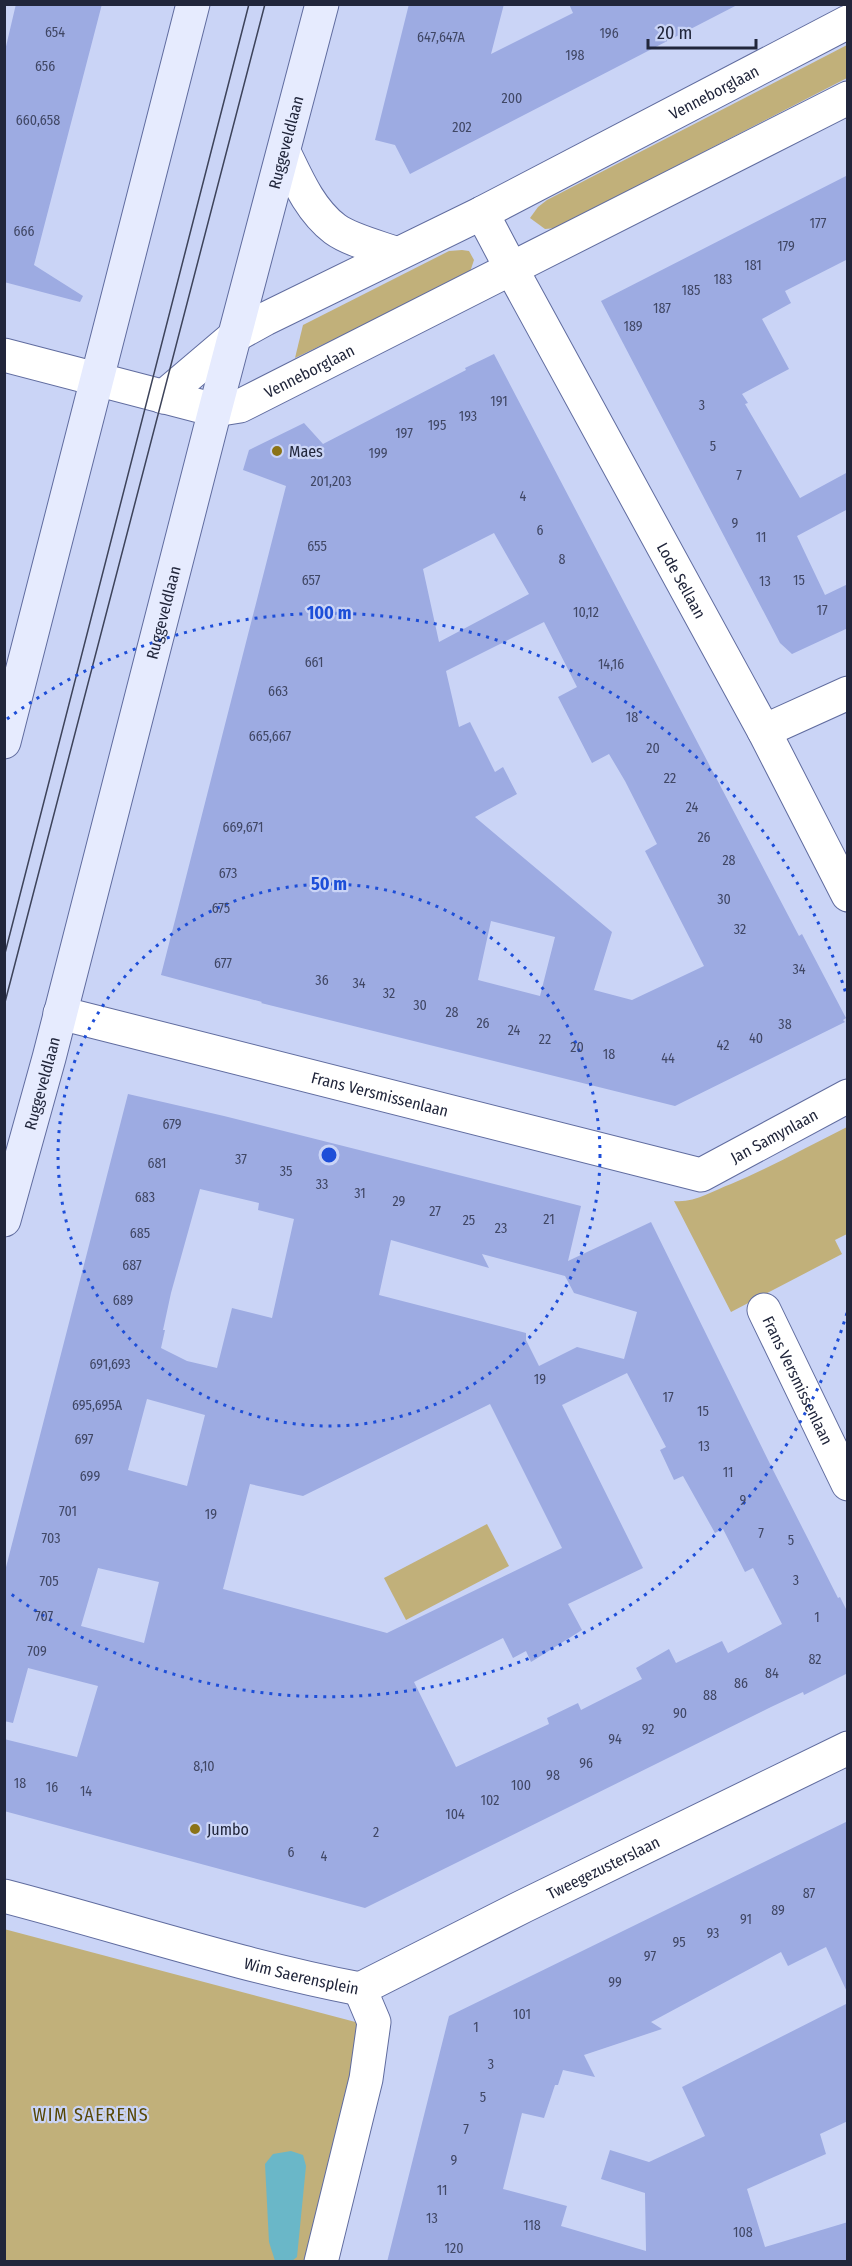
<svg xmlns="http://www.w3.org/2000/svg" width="852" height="2266" font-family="'Fira Sans Condensed',sans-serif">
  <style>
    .green { fill: #c1b07a }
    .water { fill: #6ab7c8 }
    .building { fill: #9dabe2; fill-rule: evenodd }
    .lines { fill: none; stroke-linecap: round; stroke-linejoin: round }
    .street-casing { stroke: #606c9f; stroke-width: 35 }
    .secondary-casing { stroke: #606c9f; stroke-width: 35 }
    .street { stroke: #fff; stroke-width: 33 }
    .secondary { stroke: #e6ebfe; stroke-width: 33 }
    .tram { stroke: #3d435a; stroke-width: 1.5 }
    .ring { fill: none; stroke: #1d4ed8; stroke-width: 3; stroke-dasharray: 3 6 }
    .poi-dot { fill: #8b7317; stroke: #cad4f6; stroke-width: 2 }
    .labels { text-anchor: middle; stroke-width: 4.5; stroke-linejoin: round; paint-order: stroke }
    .number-label { font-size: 14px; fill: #404765 }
    .street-label { font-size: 16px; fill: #21263b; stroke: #cad4f6 }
    .poi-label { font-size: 16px; fill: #21263b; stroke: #cad4f6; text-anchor: start }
    .neighbourhood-label { font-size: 18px; letter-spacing: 1.5px; fill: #574705; stroke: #cad4f6 }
    .centre { fill: #1d4ed8; stroke: #cad4f6; stroke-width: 3 }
    .ring-label { font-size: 18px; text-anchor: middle; font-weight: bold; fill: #1d4ed8; stroke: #cad4f6; stroke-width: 4.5; stroke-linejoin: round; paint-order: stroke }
  </style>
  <rect width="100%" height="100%" fill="#cad4f6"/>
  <g class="green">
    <path d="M847,45V78L556,228L545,229L530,218L538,207L547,200Z"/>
    <path d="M462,250L469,251L474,260L470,272L463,277L295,358L303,325L449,251Z"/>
    <path d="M847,1127V1234L835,1240L842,1254L731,1312L674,1201C695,1203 712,1191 731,1184C771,1167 809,1146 847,1127Z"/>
    <path d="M487,1524L509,1566L406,1620L384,1578Z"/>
    <path d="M4,1929L363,2024L304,2261H5Z"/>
  </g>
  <path class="water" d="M291,2151L303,2155L306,2166L297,2257L292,2261H275L269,2242L265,2164L273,2154Z"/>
  <g class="building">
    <path d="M16,4H102L34,265L83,296L80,302L4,282V55Z"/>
    <path d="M409,4H504L491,54L573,13L569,4H739L410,174L395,145L375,140Z"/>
    <path d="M848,175V259L785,291L791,303L762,319L789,369L742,394L748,403L745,404L800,498L848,472V509L797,536L825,595L848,584V628L792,654L780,643L601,301Z"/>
    <path d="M494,354L799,936L802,934L846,1018L843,1020L845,1022L675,1106L261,1003L262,1002L161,975L286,486L243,470L249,450L304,423L323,444L466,370L465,368ZM494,533L529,594L439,642L423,569ZM544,622L577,687L558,697L592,763L609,754L625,781L657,844L645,851L704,966L632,1000L594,990L612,932L475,817L517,794L503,767L495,772L470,722L459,727L446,671ZM491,921L555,937L540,996L478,980Z"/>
    <path d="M128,1094L224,1116L581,1206L568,1261L651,1222L772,1468L838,1598L840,1597L848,1613V1673L804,1695L803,1692L771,1707L365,1908L4,1811V1739L77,1757L98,1686L28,1668L13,1723L4,1721V1575ZM200,1189L259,1203L258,1210L294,1219L272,1318L232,1308L217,1368L187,1361L161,1348L165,1330H163L171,1293ZM391,1240L489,1268L482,1254L565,1276L574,1293L637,1312L624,1359L577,1347L539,1366L526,1340V1333L379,1295ZM627,1373L666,1447L660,1450L674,1480L683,1476L715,1533L723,1529L745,1572L753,1568L782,1624L728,1653L722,1641L676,1663L669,1649L636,1668L642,1679L581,1710L578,1703L547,1718L549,1724L456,1767L414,1682L503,1638L513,1658L526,1651L531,1662L582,1630L568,1604L643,1568L562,1405ZM147,1399L205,1415L187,1486L128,1470ZM490,1404L562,1548L387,1633L223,1589L250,1484L303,1496ZM98,1568L159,1582L144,1643L81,1626Z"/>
    <path d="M848,1821V1994L826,1947L788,1966L781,1952L651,2022L662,2029L584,2055L595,2077L563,2070L558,2085H555L544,2118L522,2113L503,2189L567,2206L561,2226L646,2251L645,2193L601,2179L610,2150L649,2162L705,2136L682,2087L848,2003V2121L820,2134L826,2154L747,2189L765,2247L848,2222V2262H387L449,2016Z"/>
  </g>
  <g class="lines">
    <defs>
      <g id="street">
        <path d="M284,152C297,179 310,210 335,229C350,240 378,247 395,253"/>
        <path id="s1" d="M482,213L511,268L764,731L848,895"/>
        <path id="s2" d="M4,355L215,410L240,406L848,98"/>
        <path id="s3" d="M163,397L236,335L265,319L482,213L848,22"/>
        <path d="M764,731L848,693"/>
        <path id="s4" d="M60,1013L701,1175L848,1096"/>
        <path id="s5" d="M764,1310L848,1484"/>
        <path id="s6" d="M4,1896C123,1927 240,1966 360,1989"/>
        <path id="s7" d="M360,1989L524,1906L848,1748"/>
        <path d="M321,2262L366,2079L374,2022L360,1989"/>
      </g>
      <g id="secondary">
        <path d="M4,742L193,4"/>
        <path id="s8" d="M4,1220L49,1058L215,410L322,4"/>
      </g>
    </defs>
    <use href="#street" class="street-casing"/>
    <use href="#secondary" class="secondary-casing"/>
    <use href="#street" class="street"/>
    <use href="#secondary" class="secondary"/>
    <g class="tram">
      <path d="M4,957L249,4"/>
      <path d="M4,1006L265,4"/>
    </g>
  </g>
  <g class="ring">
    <circle cx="329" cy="1155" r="271"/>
    <path d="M847 1313A542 542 0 0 1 7 1591M7 719A542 542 0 0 1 847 997"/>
  </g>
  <g class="poi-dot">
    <circle cx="277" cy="451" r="6"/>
    <circle cx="195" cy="1829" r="6"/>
  </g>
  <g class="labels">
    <g class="number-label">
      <text x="55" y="37">654</text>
      <text x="609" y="38">196</text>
      <text x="441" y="42">647,647A</text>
      <text x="575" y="60">198</text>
      <text x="45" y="71">656</text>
      <text x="512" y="103">200</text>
      <text x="38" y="125">660,658</text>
      <text x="462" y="132">202</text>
      <text x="818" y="228">177</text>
      <text x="24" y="236">666</text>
      <text x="786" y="251">179</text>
      <text x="753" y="270">181</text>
      <text x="723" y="284">183</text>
      <text x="691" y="295">185</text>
      <text x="662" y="313">187</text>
      <text x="633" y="331">189</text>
      <text x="499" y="406">191</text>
      <text x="702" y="410">3</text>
      <text x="468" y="421">193</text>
      <text x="437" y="430">195</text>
      <text x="404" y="438">197</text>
      <text x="713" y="451">5</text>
      <text x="378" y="458">199</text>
      <text x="739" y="480">7</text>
      <text x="331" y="486">201,203</text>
      <text x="523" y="501">4</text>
      <text x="735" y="528">9</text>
      <text x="540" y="535">6</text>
      <text x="761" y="542">11</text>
      <text x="317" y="551">655</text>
      <text x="562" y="564">8</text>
      <text x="311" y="585">657</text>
      <text x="799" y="585">15</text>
      <text x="765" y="586">13</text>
      <text x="822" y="615">17</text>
      <text x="586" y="617">10,12</text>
      <text x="314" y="667">661</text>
      <text x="611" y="669">14,16</text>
      <text x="278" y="696">663</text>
      <text x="632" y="722">18</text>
      <text x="270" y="741">665,667</text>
      <text x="653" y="753">20</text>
      <text x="670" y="783">22</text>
      <text x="692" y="812">24</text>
      <text x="243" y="832">669,671</text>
      <text x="704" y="842">26</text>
      <text x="729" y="865">28</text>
      <text x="228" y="878">673</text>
      <text x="724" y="904">30</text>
      <text x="221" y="913">675</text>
      <text x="740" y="934">32</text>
      <text x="223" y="968">677</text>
      <text x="799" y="974">34</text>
      <text x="322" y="985">36</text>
      <text x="359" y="988">34</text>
      <text x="389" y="998">32</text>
      <text x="420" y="1010">30</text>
      <text x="452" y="1017">28</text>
      <text x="483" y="1028">26</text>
      <text x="785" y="1029">38</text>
      <text x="514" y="1035">24</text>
      <text x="756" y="1043">40</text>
      <text x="545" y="1044">22</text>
      <text x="723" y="1050">42</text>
      <text x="577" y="1052">20</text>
      <text x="609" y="1059">18</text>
      <text x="668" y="1063">44</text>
      <text x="172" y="1129">679</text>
      <text x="241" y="1164">37</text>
      <text x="157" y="1168">681</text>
      <text x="286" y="1176">35</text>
      <text x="322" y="1189">33</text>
      <text x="360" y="1198">31</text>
      <text x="145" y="1202">683</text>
      <text x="399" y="1206">29</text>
      <text x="435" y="1216">27</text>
      <text x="549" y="1224">21</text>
      <text x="469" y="1225">25</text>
      <text x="501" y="1233">23</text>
      <text x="140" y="1238">685</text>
      <text x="132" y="1270">687</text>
      <text x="123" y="1305">689</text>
      <text x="110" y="1369">691,693</text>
      <text x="540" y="1384">19</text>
      <text x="668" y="1402">17</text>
      <text x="97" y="1410">695,695A</text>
      <text x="703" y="1416">15</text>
      <text x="84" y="1444">697</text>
      <text x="704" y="1451">13</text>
      <text x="728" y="1477">11</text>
      <text x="90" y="1481">699</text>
      <text x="743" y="1505">9</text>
      <text x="68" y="1516">701</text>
      <text x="211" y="1519">19</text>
      <text x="761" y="1538">7</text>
      <text x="51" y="1543">703</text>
      <text x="791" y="1545">5</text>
      <text x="796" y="1585">3</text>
      <text x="49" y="1586">705</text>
      <text x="44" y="1621">707</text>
      <text x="817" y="1622">1</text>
      <text x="37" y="1656">709</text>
      <text x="815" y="1664">82</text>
      <text x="772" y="1678">84</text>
      <text x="741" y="1688">86</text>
      <text x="710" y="1700">88</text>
      <text x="680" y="1718">90</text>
      <text x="648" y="1734">92</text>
      <text x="615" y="1744">94</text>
      <text x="586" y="1768">96</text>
      <text x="204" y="1771">8,10</text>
      <text x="553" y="1780">98</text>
      <text x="20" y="1788">18</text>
      <text x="521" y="1790">100</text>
      <text x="52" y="1792">16</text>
      <text x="86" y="1796">14</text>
      <text x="490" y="1805">102</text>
      <text x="455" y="1819">104</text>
      <text x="376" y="1837">2</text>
      <text x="291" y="1857">6</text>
      <text x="324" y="1861">4</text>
      <text x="809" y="1898">87</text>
      <text x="778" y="1915">89</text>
      <text x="746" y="1924">91</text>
      <text x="713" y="1938">93</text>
      <text x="679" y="1947">95</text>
      <text x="650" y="1961">97</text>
      <text x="615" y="1987">99</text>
      <text x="522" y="2019">101</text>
      <text x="476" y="2032">1</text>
      <text x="491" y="2069">3</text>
      <text x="483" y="2102">5</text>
      <text x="466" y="2134">7</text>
      <text x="454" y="2165">9</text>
      <text x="442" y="2195">11</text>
      <text x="432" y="2223">13</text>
      <text x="532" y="2230">118</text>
      <text x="743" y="2237">108</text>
      <text x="454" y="2253">120</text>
    </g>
    <g class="street-label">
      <text dy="6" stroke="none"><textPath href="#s3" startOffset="632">Venneborglaan</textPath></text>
      <text dy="6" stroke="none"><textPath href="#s8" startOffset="1114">Ruggeveldlaan</textPath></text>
      <text dy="6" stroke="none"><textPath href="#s2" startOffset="321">Venneborglaan</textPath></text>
      <text dy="6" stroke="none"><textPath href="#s1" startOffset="418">Lode Sellaan</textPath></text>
      <text dy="6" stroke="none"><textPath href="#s8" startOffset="628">Ruggeveldlaan</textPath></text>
      <text dy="6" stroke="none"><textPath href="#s8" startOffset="142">Ruggeveldlaan</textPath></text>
      <text dy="6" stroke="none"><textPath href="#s4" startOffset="330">Frans Versmissenlaan</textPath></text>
      <text dy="6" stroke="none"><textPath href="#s4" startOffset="744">Jan Samynlaan</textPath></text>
      <text dy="6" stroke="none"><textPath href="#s5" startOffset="78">Frans Versmissenlaan</textPath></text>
      <text dy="6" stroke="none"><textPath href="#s7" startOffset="272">Tweegezusterslaan</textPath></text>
      <text dy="6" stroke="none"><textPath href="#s6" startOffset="308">Wim Saerensplein</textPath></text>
    </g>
    <g class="poi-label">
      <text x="289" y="457">Maes</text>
      <text x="207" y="1835">Jumbo</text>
    </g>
    <g class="neighbourhood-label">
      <text x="91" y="2121">WIM SAERENS</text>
    </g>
  </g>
  <circle cx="329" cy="1155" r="9" class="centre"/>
  <g class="ring-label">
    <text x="329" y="619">100 m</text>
    <text x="329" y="890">50 m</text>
  </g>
  <rect width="852" height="2266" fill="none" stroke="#21263b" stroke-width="12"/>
  <path d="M648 39v9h108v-9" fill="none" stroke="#21263b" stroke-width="3"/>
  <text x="657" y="39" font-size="18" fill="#21263b" stroke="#cad4f6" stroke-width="4.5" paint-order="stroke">20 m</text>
</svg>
